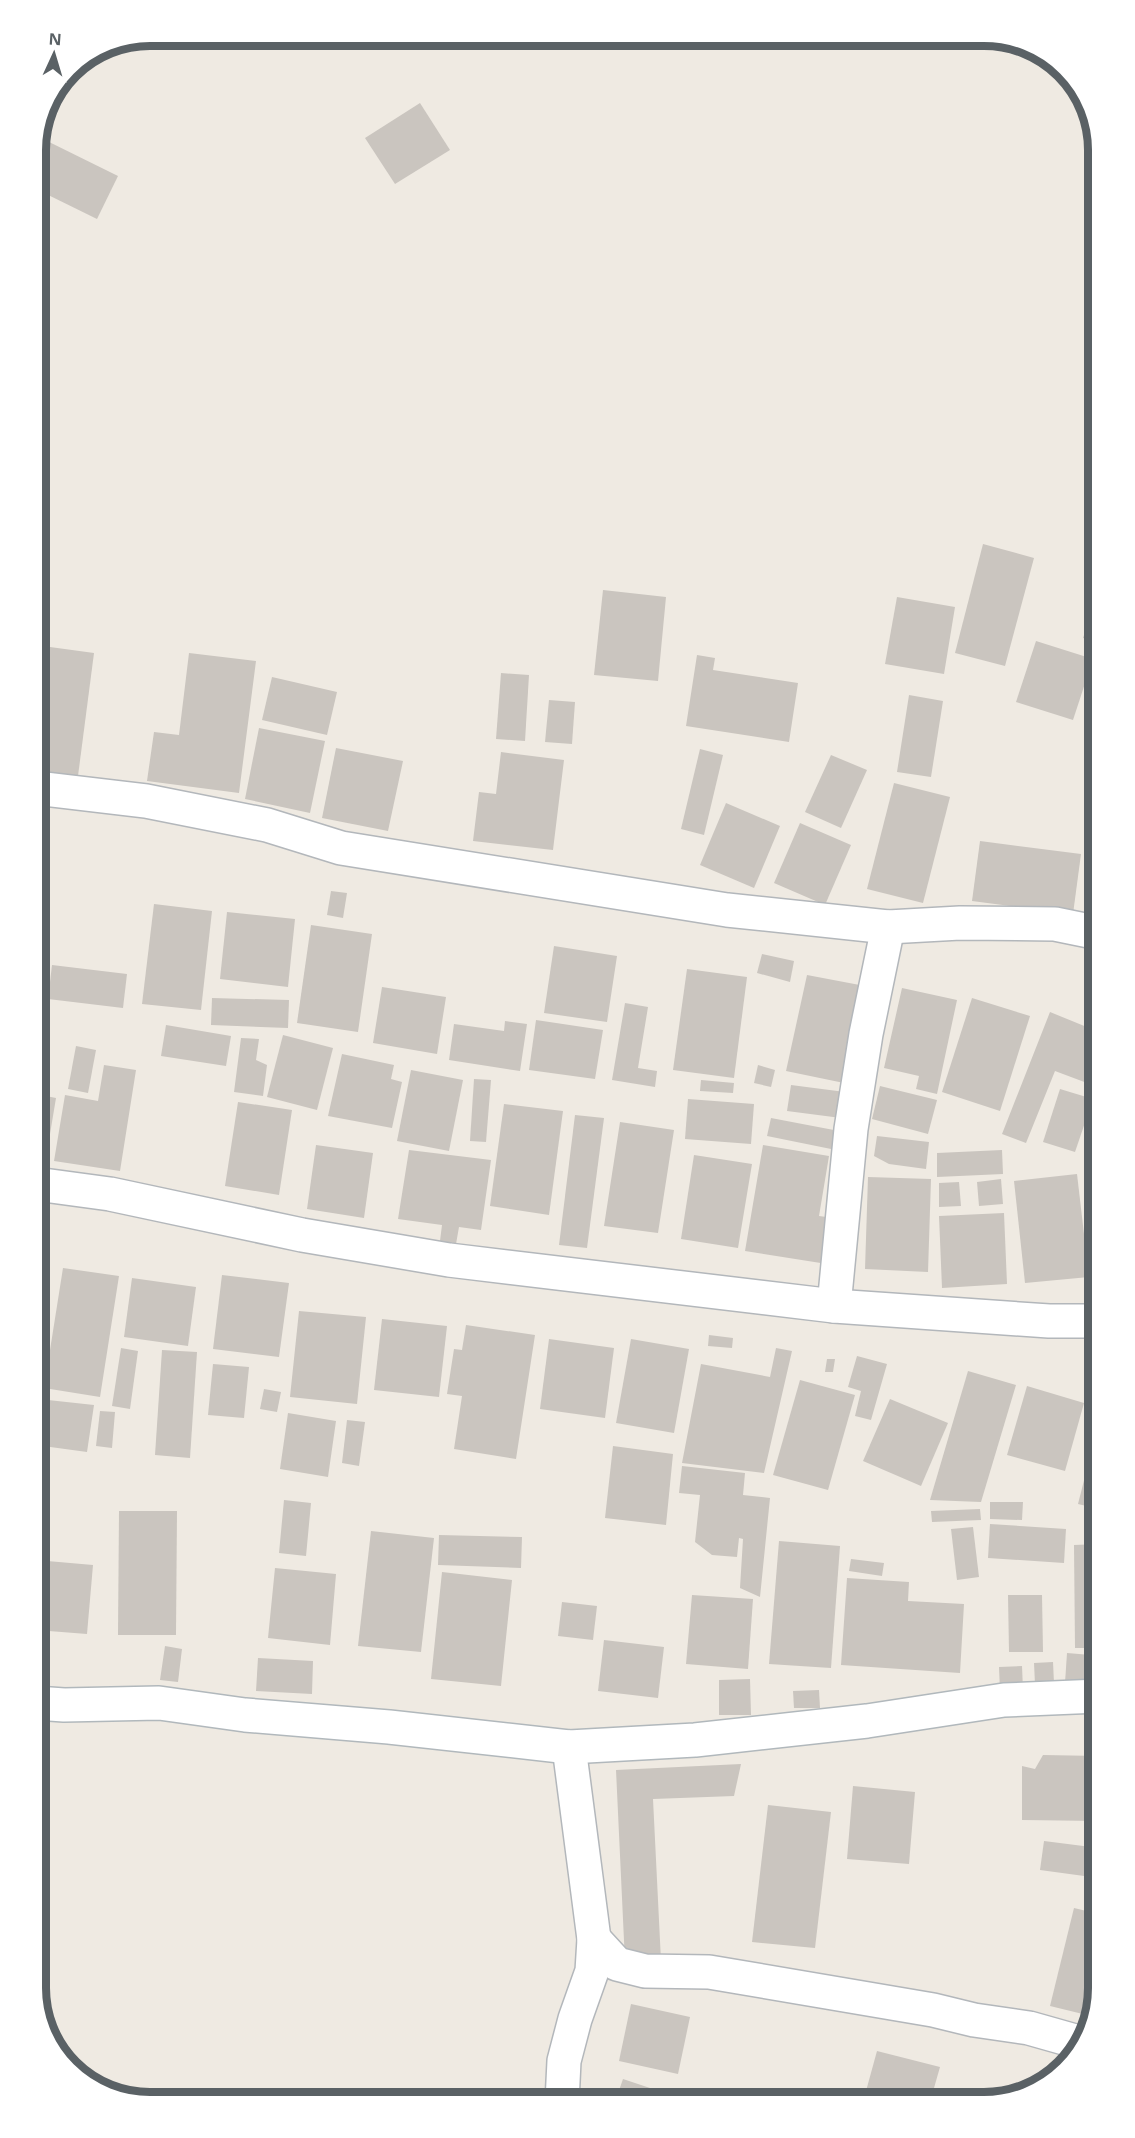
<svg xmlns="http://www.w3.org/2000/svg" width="1135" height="2138" font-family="'Open Sans',sans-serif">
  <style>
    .building { fill: #cac5bf }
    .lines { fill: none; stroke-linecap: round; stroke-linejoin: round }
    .street-casing { stroke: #b3b7bb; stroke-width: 36 }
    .secondary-casing { stroke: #b1b8bc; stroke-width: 36 }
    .street { stroke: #fff; stroke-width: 33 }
    .secondary { stroke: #fff; stroke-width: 33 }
    .rim { fill: none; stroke: #5a6165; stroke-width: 8 }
  </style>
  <rect width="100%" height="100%" fill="#efeae2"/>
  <g class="building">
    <path d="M420,103L450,150L395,184L365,138Z"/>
    <path d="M39,137L118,176L97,219L36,189V144Z"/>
    <path d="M983,544L1034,558L1005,666L955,653Z"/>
    <path d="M603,590L666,597L658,681L594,675Z"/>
    <path d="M897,597L955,607L944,674L885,664Z"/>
    <path d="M1095,602L1099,604V643L1083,638Z"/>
    <path d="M1036,641L1093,659L1073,720L1016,702Z"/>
    <path d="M50,647L94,653L78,776L36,771Z"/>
    <path d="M189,653L256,661L239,793L147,781L154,732L179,735Z"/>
    <path d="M697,655L715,658L713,670L798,683L789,742L686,726Z"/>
    <path d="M501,673L529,675L525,741L496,739Z"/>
    <path d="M272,677L337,692L327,735L262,720Z"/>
    <path d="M909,695L943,701L931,777L897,772Z"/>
    <path d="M549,700L575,702L572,744L545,742Z"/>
    <path d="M259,728L325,741L310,813L245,799Z"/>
    <path d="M336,748L403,761L388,831L322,818Z"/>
    <path d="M700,749L723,755L704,835L681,829Z"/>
    <path d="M501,752L564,760L553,850L473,841L479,792L496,794Z"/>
    <path d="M831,755L867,770L841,828L805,812Z"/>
    <path d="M894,783L950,797L923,903L867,889Z"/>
    <path d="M726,803L780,826L754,888L700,865Z"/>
    <path d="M800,823L851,845L825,905L774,883Z"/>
    <path d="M1098,838H1099V889L1091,888Z"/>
    <path d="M980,841L1081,854L1073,914L972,901Z"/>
    <path d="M36,879L50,883L37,924H36Z"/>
    <path d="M331,891L347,893L343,918L327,915Z"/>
    <path d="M154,904L212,911L201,1010L142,1004Z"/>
    <path d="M227,912L295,919L288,987L220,979Z"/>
    <path d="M311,925L372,934L358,1032L297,1023Z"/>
    <path d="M554,946L617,956L607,1022L544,1013Z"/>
    <path d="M762,954L794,961L790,982L757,973Z"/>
    <path d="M52,965L127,974L123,1008L48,999Z"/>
    <path d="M687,969L747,977L734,1078L673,1070Z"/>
    <path d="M807,975L865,986L844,1083L786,1071Z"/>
    <path d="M1098,985H1099V1013L1091,1010Z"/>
    <path d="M382,987L446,997L437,1054L373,1043Z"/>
    <path d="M902,988L957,1000L937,1094L916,1089L919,1076L884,1068Z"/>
    <path d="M212,998L289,1000L288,1028L211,1025Z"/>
    <path d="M972,998L1030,1016L1000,1111L942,1092Z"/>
    <path d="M625,1003L648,1007L638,1068L657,1071L655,1087L612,1080Z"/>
    <path d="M1050,1012L1099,1032V1052L1087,1083L1055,1071L1026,1143L1002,1134Z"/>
    <path d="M536,1020L603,1030L595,1079L529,1070Z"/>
    <path d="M505,1021L527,1024L520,1071L449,1060L454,1024L504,1031Z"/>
    <path d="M166,1025L231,1036L226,1066L161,1056Z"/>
    <path d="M283,1035L333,1048L317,1110L267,1097Z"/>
    <path d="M241,1038L259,1039L256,1060L267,1065L263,1096L234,1092Z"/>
    <path d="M76,1046L96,1050L88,1093L68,1089Z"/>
    <path d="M342,1054L394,1065L391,1079L402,1082L392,1128L328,1116Z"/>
    <path d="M104,1065L136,1070L120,1171L54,1161L65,1095L98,1101Z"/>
    <path d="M758,1065L775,1070L771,1087L754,1083Z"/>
    <path d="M411,1070L463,1080L449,1151L397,1141Z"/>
    <path d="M474,1079L491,1080L486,1142L470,1141Z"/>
    <path d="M701,1080L734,1083L733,1093L700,1091Z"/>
    <path d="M791,1085L845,1092L841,1118L787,1111Z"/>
    <path d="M880,1086L937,1100L928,1134L872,1119Z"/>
    <path d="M1060,1089L1093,1099L1075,1152L1043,1142Z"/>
    <path d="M36,1094L56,1098L45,1164L36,1163Z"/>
    <path d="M688,1099L754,1104L751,1144L685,1139Z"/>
    <path d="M238,1102L292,1110L279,1195L225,1186Z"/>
    <path d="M504,1104L563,1111L549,1215L490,1206Z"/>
    <path d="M575,1115L604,1118L587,1248L559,1245Z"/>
    <path d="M771,1118L839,1131L836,1150L767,1136Z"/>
    <path d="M620,1122L674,1130L658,1233L604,1226Z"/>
    <path d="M877,1136L929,1142L926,1169L889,1164L874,1156Z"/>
    <path d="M316,1145L373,1153L364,1218L307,1209Z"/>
    <path d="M763,1145L829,1156L819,1216L834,1218L827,1264L745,1251Z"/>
    <path d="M409,1150L491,1160L481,1230L459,1227L456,1244L440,1241L442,1225L398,1219Z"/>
    <path d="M1002,1150L1003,1174L937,1177V1153Z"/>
    <path d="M694,1155L752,1164L738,1248L681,1239Z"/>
    <path d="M1093,1168H1099V1203H1098Z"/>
    <path d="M1077,1174L1089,1277L1025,1283L1014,1181Z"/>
    <path d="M868,1177L931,1179L928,1272L865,1269Z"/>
    <path d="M1001,1179L1003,1204L979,1206L977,1182Z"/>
    <path d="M959,1182L961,1206L939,1207V1183Z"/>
    <path d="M1004,1213L1007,1284L942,1288L939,1216Z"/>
    <path d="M63,1268L119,1276L100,1397L44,1388Z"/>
    <path d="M222,1275L289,1283L279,1357L213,1349Z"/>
    <path d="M132,1278L196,1287L188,1346L124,1337Z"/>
    <path d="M299,1311L366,1317L357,1404L290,1397Z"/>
    <path d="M382,1319L447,1326L439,1397L374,1390Z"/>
    <path d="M466,1325L535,1335L516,1459L454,1449L462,1396L447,1394L454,1349L462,1350Z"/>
    <path d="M709,1335L733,1338L732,1348L708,1346Z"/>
    <path d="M549,1339L614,1348L605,1418L540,1409Z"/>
    <path d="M631,1339L689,1349L674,1433L616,1423Z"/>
    <path d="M121,1348L138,1351L130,1409L112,1406Z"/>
    <path d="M776,1348L792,1351L764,1473L682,1463L701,1364L770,1377Z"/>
    <path d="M162,1350L197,1352L190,1458L155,1455Z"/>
    <path d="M857,1356L887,1364L871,1420L855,1416L861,1391L848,1387Z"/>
    <path d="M827,1359H835L833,1372H825Z"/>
    <path d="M213,1364L249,1367L244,1418L208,1415Z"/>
    <path d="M968,1371L1016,1385L981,1502L930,1500Z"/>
    <path d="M800,1380L855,1395L828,1490L773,1475Z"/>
    <path d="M1027,1386L1084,1403L1065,1471L1007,1455Z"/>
    <path d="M264,1389L281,1392L277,1412L260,1409Z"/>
    <path d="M890,1399L948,1423L921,1486L863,1461Z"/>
    <path d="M48,1400L94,1405L87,1452L43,1446Z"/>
    <path d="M100,1411L115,1412L112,1448L96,1446Z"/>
    <path d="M288,1413L336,1421L328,1477L280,1469Z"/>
    <path d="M347,1420L365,1422L359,1466L342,1463Z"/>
    <path d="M1098,1425L1099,1426V1509L1078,1504Z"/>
    <path d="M613,1446L673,1454L666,1525L605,1518Z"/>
    <path d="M682,1466L745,1473L743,1495L770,1498L760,1597L740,1588L743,1539L739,1538L737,1557L712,1555L695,1542L700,1495L679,1493Z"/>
    <path d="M284,1500L311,1503L306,1556L279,1553Z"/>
    <path d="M990,1502H1023L1022,1520L990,1519Z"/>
    <path d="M980,1509L981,1520L932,1522L931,1511Z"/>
    <path d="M119,1511H177L176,1635H118Z"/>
    <path d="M990,1524L1066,1529L1064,1563L988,1558Z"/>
    <path d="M973,1527L979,1577L957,1580L951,1529Z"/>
    <path d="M371,1531L434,1538L421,1652L358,1646Z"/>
    <path d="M439,1535L522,1537L521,1568L438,1565Z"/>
    <path d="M779,1541L840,1546L831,1668L769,1664Z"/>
    <path d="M1099,1544V1648H1075L1074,1545Z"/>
    <path d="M851,1559L884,1563L882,1576L849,1571Z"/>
    <path d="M36,1560L93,1565L87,1634L36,1630Z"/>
    <path d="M275,1568L336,1574L330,1645L268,1638Z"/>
    <path d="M442,1572L512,1580L501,1686L431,1679Z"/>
    <path d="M847,1578L909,1582L908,1601L964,1604L960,1673L841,1665Z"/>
    <path d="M692,1595L753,1599L748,1669L686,1664Z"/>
    <path d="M1008,1595H1042L1043,1652H1009Z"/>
    <path d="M562,1602L597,1606L593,1640L558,1636Z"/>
    <path d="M604,1640L664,1647L658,1698L598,1691Z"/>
    <path d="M165,1646L182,1649L178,1682L160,1680Z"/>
    <path d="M1067,1653L1091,1655L1089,1684L1065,1683Z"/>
    <path d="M258,1658L313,1661L312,1694L256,1691Z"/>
    <path d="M1053,1662L1054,1683L1035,1684L1034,1663Z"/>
    <path d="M1022,1666L1023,1690L1000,1691L999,1667Z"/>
    <path d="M750,1679L751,1715H719V1680Z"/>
    <path d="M819,1690L820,1708H794L793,1691Z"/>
    <path d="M1043,1755L1099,1756V1821L1022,1820V1766L1035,1769Z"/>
    <path d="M741,1764L734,1796L653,1799L661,1961L625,1962L616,1770Z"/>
    <path d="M853,1786L915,1792L909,1864L847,1859Z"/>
    <path d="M768,1805L831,1812L815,1948L752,1942Z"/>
    <path d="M1044,1841L1099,1848V1878L1040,1870Z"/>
    <path d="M1074,1908L1099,1914V1988L1091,2016L1050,2006Z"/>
    <path d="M631,2004L690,2017L678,2074L619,2061Z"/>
    <path d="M877,2051L940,2067L930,2102H863Z"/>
    <path d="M623,2079L674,2096L672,2102H615Z"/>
  </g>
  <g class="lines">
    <defs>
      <g id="street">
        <path d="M36,788L146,801L267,825L341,848L727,910L888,927L960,923L1055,924L1099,933"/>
        <path d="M36,1184L110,1194L302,1235L449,1260L834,1306L1049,1321H1099"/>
        <path d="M834,1306L851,1129L866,1034L888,927"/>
        <path d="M594,1939L617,1964L645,1971L709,1972L933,2010L974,2020L1029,2028L1082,2043"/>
        <path d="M562,2102L564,2061L575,2019L592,1971L594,1939L569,1747"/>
      </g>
      <path id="secondary" d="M36,1703L64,1705L159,1703L245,1715L389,1727L569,1747L695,1740L867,1721L1004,1700L1099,1696"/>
    </defs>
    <use href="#street" class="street-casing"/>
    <use href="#secondary" class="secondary-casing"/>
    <use href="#street" class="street"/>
    <use href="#secondary" class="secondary"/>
  </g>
  <path d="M0 0H1135V2138H0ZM150 46H984A104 104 0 0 1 1088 150V1988A104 104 0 0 1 984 2092H150A104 104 0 0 1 46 1988V150A104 104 0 0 1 150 46Z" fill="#fff" fill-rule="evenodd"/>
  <path class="rim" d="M150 46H984A104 104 0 0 1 1088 150V1988A104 104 0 0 1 984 2092H150A104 104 0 0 1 46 1988V150A104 104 0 0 1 150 46Z"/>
  <g transform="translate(54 54) rotate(4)" stroke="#ffffff" stroke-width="4.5" paint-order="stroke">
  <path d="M0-4.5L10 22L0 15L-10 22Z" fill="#5a6165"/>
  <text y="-9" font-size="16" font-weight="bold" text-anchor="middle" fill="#5a6165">N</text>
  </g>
</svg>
